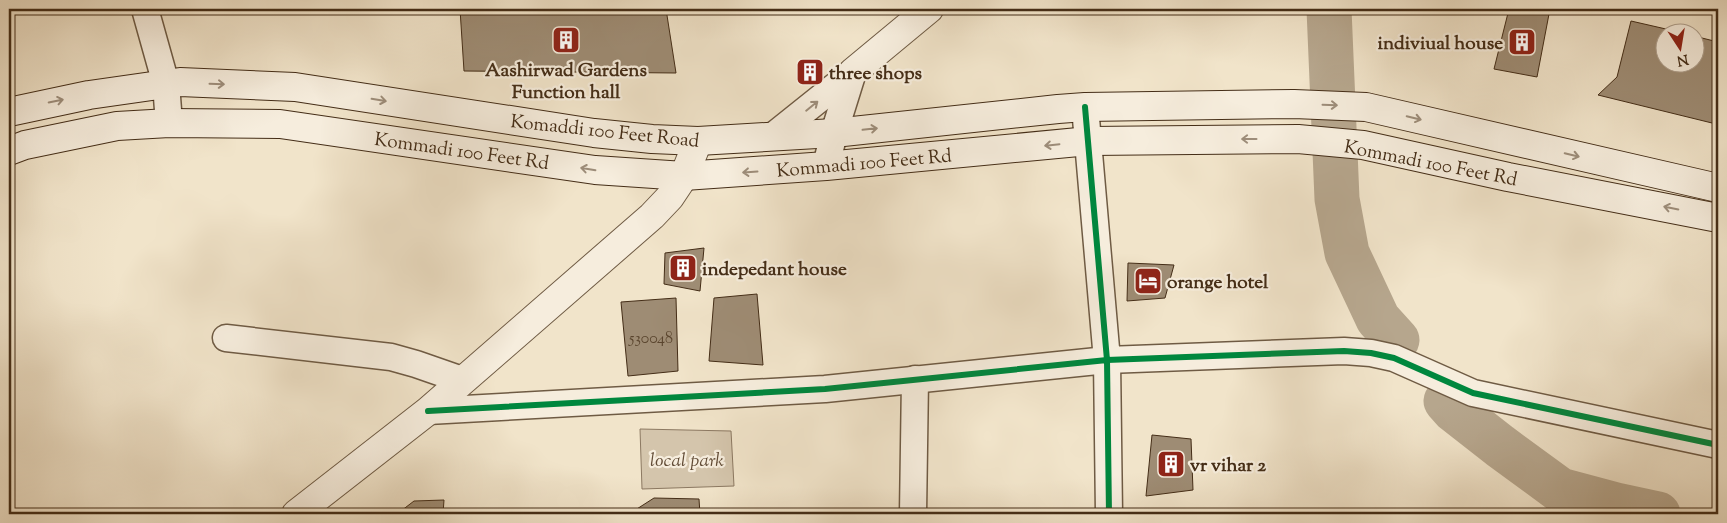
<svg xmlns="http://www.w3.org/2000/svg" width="1727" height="523" font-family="'Sorts Mill Goudy',serif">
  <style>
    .green { fill: #d4c5ac; stroke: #8c7962 }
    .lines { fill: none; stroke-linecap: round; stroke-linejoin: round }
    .river { stroke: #b6a68d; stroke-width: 45 }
    .building { fill: #9e8c74; stroke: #442d17 }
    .minor-casing { stroke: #6f5b44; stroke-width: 29 }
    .tertiary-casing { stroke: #6f5b44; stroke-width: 30 }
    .secondary-casing { stroke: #442d17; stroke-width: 30 }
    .minor { stroke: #f6eddd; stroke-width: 26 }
    .tertiary { stroke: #f6eddd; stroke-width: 28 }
    .secondary { stroke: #f6eddd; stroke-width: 28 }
    .cycleway-casing { stroke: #f6eddd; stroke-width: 9 }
    .cycleway { stroke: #00873e; stroke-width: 6 }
    .oneway { stroke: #9d8d7a }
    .labels { text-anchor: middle; stroke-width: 4.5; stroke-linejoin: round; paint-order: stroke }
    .number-label { font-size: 16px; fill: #5a452e }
    .poi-label { font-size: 19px; font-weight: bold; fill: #442d17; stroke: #f6eddd; text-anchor: start }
    .street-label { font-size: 19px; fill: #442d17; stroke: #f6eddd }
    .park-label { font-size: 19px; font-style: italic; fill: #614b35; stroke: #f6eddd }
  </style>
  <rect width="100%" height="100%" fill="#f1e4ca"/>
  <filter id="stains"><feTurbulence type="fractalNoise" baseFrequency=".004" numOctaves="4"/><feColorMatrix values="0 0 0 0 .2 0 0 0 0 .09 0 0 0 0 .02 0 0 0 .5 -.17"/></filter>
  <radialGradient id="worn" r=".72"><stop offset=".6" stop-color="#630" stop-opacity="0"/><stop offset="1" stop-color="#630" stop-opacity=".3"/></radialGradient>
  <path class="green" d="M640,429L731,431L734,486L642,489Z"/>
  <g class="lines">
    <g class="river">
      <path d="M1329,9L1337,199L1347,253L1378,319L1397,340"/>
      <path d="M1446,401L1454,410L1500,446L1560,490L1616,505L1658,514"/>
    </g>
  </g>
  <g class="building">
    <path d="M460,9H666L676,73L464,71Z"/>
    <path d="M1508,13L1549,14L1537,77L1494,69Z"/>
    <path d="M1631,21L1679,32H1664V62H1694V36L1718,42V117L1712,123L1598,95L1617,77Z"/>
    <path d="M810,62L822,70L814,77L808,74L810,79L799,73Z"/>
    <path d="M704,248L700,291L664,284L665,253Z"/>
    <path d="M1128,263L1174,265L1165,298L1127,301Z"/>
    <path d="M757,294L763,365L709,361L714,298Z"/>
    <path d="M676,298L678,371L628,376L621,302Z"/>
    <path d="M1152,435L1191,439L1193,490L1146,496Z"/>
    <path d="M654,498L699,499L700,514H629Z"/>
    <path d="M444,500L443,514H397L414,501Z"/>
  </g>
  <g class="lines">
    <defs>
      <g id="minor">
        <path d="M145,9L166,84L169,123"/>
        <path d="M1085,107L1107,360L1344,351L1371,353L1394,358L1473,393L1718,445"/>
        <path d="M773,136L853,72"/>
        <path d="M826,166L834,133L853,72"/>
        <path d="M226,338L391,357L416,364L462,380"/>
        <path d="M428,411L825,389L1107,360L1109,514"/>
        <path d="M913,514L915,379"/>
      </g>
      <g id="tertiary">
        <path d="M853,72L929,9"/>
        <path d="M296,514L428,411L652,216L670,197L684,176L698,141"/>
      </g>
      <g id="secondary">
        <path d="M9,112L89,95L180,82L295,87L594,133L652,139L698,141L834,133L1058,109L1085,107L1294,104L1366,107L1718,188"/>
        <path d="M9,151L25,145L117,126L169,123L280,124L595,170L684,176L826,166L1089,141L1298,139L1363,145L1508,177L1718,218"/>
      </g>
    </defs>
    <use href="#minor" class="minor-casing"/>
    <use href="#tertiary" class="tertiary-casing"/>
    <use href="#secondary" class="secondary-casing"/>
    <use href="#minor" class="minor"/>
    <use href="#tertiary" class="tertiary"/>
    <use href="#secondary" class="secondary"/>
    <defs>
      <g id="cycleway">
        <path d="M1085,107L1107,360L1344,351L1371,353L1394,358L1473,393L1718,445"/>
        <path d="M428,411L825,389L1107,360L1109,514"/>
      </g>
    </defs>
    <use href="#cycleway" class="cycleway-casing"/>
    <use href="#cycleway" class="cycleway"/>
  </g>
  <defs><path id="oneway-shaft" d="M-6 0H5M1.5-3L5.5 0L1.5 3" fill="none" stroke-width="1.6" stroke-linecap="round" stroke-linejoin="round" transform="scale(1.25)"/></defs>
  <g class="oneway">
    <use href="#oneway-shaft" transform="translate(217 84) rotate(2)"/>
    <use href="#oneway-shaft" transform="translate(379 100) rotate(9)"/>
    <use href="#oneway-shaft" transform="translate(56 101) rotate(-11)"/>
    <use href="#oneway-shaft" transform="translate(1330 105) rotate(2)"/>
    <use href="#oneway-shaft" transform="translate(812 106) rotate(-39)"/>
    <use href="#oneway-shaft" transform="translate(1414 118) rotate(13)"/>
    <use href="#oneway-shaft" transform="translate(870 129) rotate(-6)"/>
    <use href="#oneway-shaft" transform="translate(1249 139) rotate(180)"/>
    <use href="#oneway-shaft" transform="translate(1052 145) rotate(174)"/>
    <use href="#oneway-shaft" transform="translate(1572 155) rotate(13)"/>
    <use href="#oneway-shaft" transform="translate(588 169) rotate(-171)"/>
    <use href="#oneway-shaft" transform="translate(750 172) rotate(176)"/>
    <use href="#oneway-shaft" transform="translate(1671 208) rotate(-169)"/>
  </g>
  <defs>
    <symbol id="building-square" viewBox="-11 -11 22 22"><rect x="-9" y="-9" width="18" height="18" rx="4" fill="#8f2418" stroke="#f6eddd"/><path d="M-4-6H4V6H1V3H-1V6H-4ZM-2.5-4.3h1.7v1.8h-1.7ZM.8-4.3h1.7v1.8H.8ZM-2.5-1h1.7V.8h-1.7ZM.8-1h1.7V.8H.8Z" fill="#fff"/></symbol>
    <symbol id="hotel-square" viewBox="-11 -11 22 22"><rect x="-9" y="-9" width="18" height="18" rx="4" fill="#8f2418" stroke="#f6eddd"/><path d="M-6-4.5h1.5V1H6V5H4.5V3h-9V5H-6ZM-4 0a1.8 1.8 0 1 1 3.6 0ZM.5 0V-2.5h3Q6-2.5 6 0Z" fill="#fff"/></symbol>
  </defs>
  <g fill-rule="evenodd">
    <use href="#building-square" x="550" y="24" width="32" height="32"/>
    <use href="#building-square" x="1506" y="26" width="32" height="32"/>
    <use href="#building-square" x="794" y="56" width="32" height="32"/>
    <use href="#building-square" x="667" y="252" width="32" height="32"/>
    <use href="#hotel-square" x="1132" y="265" width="32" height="32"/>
    <use href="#building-square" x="1155" y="448" width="32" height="32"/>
  </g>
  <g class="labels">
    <g class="number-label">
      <text x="651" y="343">530048</text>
    </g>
    <g class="poi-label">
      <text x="1503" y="49" text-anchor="end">indiviual house</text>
      <text x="566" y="76" text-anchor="middle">Aashirwad Gardens<tspan x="566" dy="22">Function hall</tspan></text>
      <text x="829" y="79">three shops</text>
      <text x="702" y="275">indepedant house</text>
      <text x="1167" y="288">orange hotel</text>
      <text x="1190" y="471">vr vihar 2</text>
    </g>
    <g class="street-label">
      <text transform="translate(605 130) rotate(6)" y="7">Komaddi 100 Feet Road</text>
      <text transform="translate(462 150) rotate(8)" y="7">Kommadi 100 Feet Rd</text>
      <text transform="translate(864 162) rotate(-5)" y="7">Kommadi 100 Feet Rd</text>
      <text transform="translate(1431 162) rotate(11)" y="7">Kommadi 100 Feet Rd</text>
    </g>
    <g class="park-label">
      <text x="687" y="466">local park</text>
    </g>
  </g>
  <rect width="1727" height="523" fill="none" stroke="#f1e4ca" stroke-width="30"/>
  <rect x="10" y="10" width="1707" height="503" fill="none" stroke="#442d17" stroke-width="2.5"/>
  <rect x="15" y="15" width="1697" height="493" fill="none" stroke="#442d17"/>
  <g transform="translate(1680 48) rotate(168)"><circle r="24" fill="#f6eddd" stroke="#afa08e"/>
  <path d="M0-4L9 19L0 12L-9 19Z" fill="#8f2418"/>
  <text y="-8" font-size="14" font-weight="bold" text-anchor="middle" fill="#442d17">N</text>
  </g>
  <rect width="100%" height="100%" filter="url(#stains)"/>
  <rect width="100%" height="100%" fill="url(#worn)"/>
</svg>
